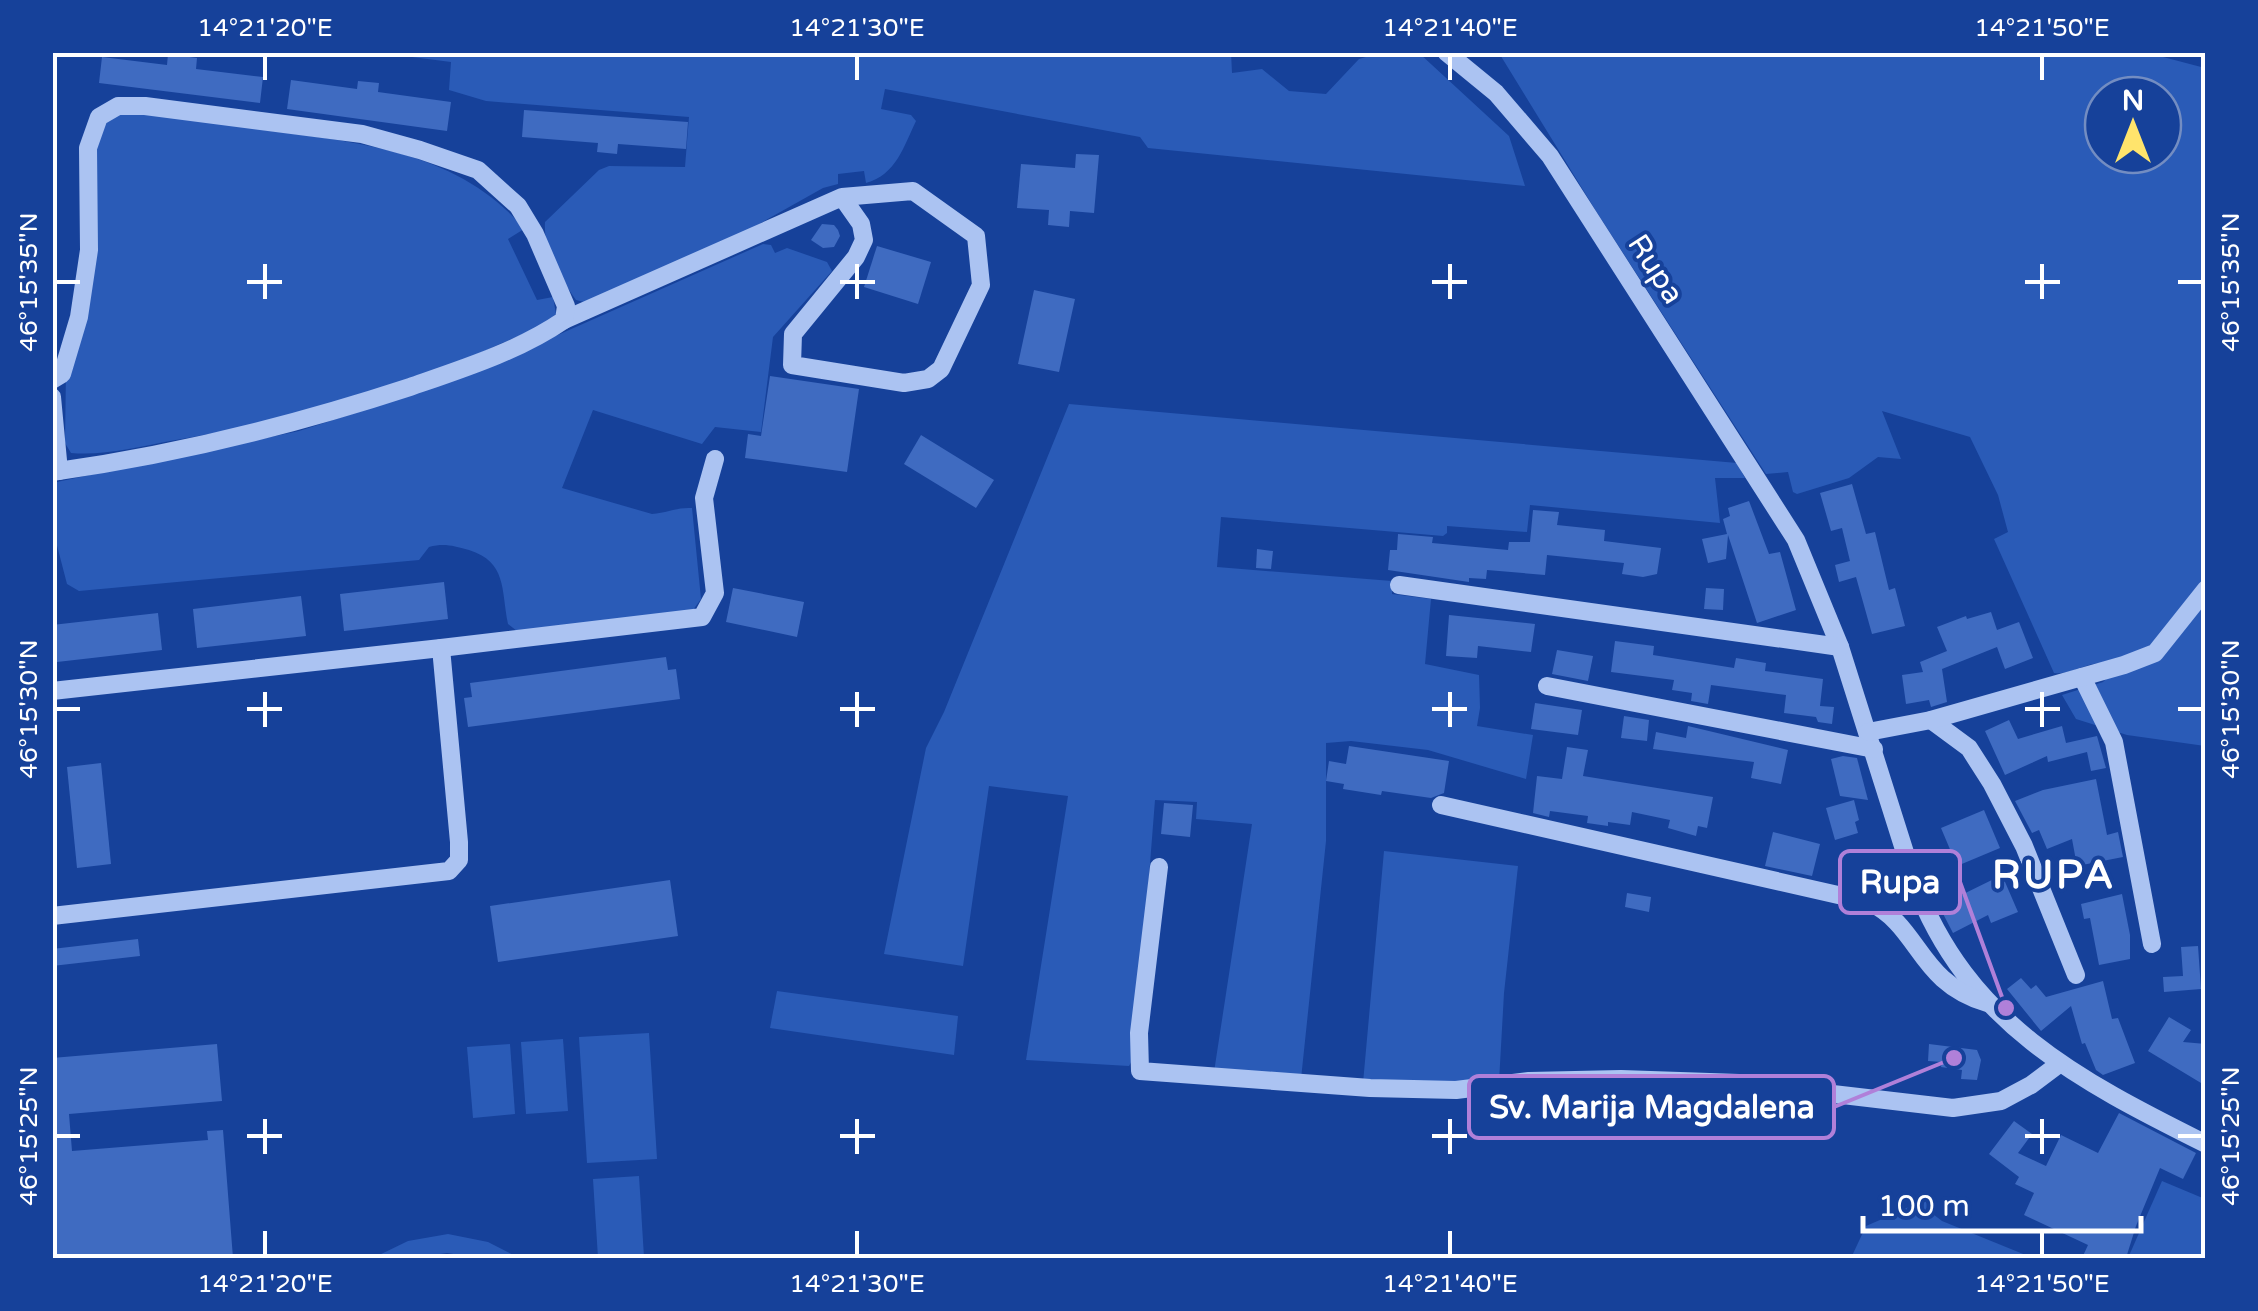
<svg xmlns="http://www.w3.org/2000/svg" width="2258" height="1311" font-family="'Varela Round',sans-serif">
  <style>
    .green { fill: #2a5bb7; fill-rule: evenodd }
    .building { fill: #3f6bc1 }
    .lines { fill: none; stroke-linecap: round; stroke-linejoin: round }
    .minor { stroke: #abc3f2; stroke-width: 18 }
    .ticks { fill: none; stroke: #fff; stroke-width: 4 }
    .labels { text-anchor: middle; stroke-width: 8; stroke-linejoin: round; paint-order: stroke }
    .street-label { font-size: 30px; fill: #fff; stroke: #16419a }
    .district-label { font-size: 40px; font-weight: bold; letter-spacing: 2.5px; fill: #fff; stroke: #16419a }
    .leader { fill: none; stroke: #b080d9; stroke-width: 4 }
    .callout-dot { fill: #b080d9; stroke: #16419a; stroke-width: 4 }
    .callout { fill: #16419a; stroke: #b080d9; stroke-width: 4 }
    .callout-label { font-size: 32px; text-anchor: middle; font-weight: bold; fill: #fff }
    .neatline { fill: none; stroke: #fff; stroke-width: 4 }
    .ticks-label { font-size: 25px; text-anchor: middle; fill: #fff }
  </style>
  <rect width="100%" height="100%" fill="#16419a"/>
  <g class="green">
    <path d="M1231,52L1232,73L1262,69L1289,91L1326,94L1359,59L1380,53H1419L1509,136L1525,186L1148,148L1140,137L885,89L881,109L911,115L916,121C904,146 896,175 866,183L864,171L838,174V184L823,188L750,229L588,303L576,300C560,277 543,250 545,222L599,170L609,166L685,167L689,117L486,101L449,90L451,62L381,53Z"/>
    <path d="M2144,52L2205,68V746L2127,735L2076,719L2062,695L2103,682L2111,674L2110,664C2089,659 2075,675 2054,673L1994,539L2008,532L1998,495L1970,437L1882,411L1901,459L1878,457L1849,478L1797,494L1793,492L1788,472L1766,474L1596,211L1499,53ZM2103,95H2163V155H2103Z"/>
    <path d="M118,112C167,116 215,123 264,130C356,142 460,151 524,229L508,239L537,300L553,297L556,314C541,328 521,335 502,343C398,391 283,422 170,441C138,447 103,456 71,453L65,443L66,370L93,147L103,118Z"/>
    <path d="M763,244L771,245L775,253L787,248L827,262L832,271L773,337L761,432L715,427L702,444L593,410L562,488L652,514C667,513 677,507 692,508L701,599L693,610L517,631L508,624C501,589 507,562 469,550C453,546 445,543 429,547L419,560L79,591L67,584L53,530L52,483L299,431L383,404L533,346Z"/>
    <path d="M1069,404L1737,463L1745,478H1715L1720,523L1530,505L1527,532L1447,526V533L1443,536L1221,517L1217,567L1392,581V594L1431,599L1425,664L1479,675L1480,708L1477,726L1533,735L1526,779L1428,750L1351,741L1326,743V841L1301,1079L1214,1072L1252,824L1196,819L1197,802L1155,800L1135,1055L1129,1066L1026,1060L1068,796L989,786L963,966L884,954L926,748L944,712Z"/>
    <path d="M1384,851L1518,866L1504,993L1499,1082L1363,1083Z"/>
    <path d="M777,991L958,1016L954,1055L770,1028Z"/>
    <path d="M649,1033L657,1159L587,1163L579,1037Z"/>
    <path d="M563,1039L568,1111L526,1114L521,1042Z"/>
    <path d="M510,1044L515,1114L473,1118L467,1047Z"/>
    <path d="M639,1176L644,1257L598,1258L593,1179Z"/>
    <path d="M2162,1181L2205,1199V1258H2128Z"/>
    <path d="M1928,1195C1926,1208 1931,1213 1942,1221L2033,1258H1851L1866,1226L1903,1210Z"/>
    <path d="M448,1234L488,1242L519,1258H480L447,1253L412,1258H373L408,1241Z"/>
  </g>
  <g class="building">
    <path d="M168,54L197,58L196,69L263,77L260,103L99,83L102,57L167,65Z"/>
    <path d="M291,80L357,89L358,81L379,83L378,92L451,102L447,131L287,109Z"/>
    <path d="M524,110L688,122L686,149L618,144L617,154L597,152L598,143L522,137Z"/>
    <path d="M1076,154L1099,155L1094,213L1070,211L1069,227L1048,225L1049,210L1017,208L1021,164L1075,168Z"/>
    <path d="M822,224L834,225L838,230L840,236L834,247L823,248L811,240Z"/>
    <path d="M877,246L931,262L918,304L864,287Z"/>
    <path d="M1034,290L1075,299L1059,372L1018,364Z"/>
    <path d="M770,376L859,389L847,472L745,458L748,434L761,436Z"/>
    <path d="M921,435L994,480L976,508L904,464Z"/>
    <path d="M1852,484L1866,534L1875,532L1889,590L1895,588L1905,626L1872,634L1856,577L1839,582L1835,565L1850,561L1842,528L1831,531L1820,493Z"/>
    <path d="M1749,501L1769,554L1780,552L1796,610L1757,623L1728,535L1726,559L1708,563L1702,539L1727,534L1723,519L1730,516L1728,508Z"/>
    <path d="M1533,510L1559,512L1557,525L1605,530L1604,541L1661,548L1657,574L1643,577L1622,574L1624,563L1547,555L1545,575L1487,570L1486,579L1469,578V582L1388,570L1390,550H1397L1398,534L1433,537L1432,543L1508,550L1509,542H1530Z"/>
    <path d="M1257,549L1273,551L1271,569L1256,568Z"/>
    <path d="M444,582L448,619L344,631L340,594Z"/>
    <path d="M733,588L804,602L797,637L726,622Z"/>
    <path d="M1706,588L1724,589L1723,610L1704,609Z"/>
    <path d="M301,596L306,636L197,648L193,609Z"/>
    <path d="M1991,612L1997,630L2019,622L2033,658L2005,669L1997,647L1942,669L1947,702L1931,707L1929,700L1906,704L1902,675L1923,672L1920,662L1947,651L1937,627L1966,616L1967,619Z"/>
    <path d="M158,613L162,650L57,662L52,625Z"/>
    <path d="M1449,615L1535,624L1531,652L1478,646L1477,658L1446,656Z"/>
    <path d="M1615,641L1654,646L1653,655L1734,668L1736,658L1766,663L1765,671L1823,679L1820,706L1834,707L1832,724L1818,722L1816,717L1784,713L1786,695L1711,685L1708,704L1691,701L1692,693L1672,690L1674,680L1611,672Z"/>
    <path d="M1557,650L1593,656L1588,681L1552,674Z"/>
    <path d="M666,657L668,670L676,669L680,699L468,727L464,698L472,697L470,683Z"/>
    <path d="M1535,703L1582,710L1578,735L1531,729Z"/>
    <path d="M1624,716L1649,720L1647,741L1621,738Z"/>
    <path d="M2009,720L2018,739L2062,726L2066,743L2097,736L2106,768L2091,771L2087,752L2048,762L2047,756L2005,775L1985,731Z"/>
    <path d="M1688,726L1788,750L1781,784L1751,778L1754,762L1653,749L1656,732L1686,738Z"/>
    <path d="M1349,746L1449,761L1444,793L1431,798L1382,791L1381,795L1343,789L1344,784L1326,781L1329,761L1346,764Z"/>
    <path d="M1567,747L1588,750L1583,776L1713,797L1707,828L1698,826L1696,836L1668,828L1670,820L1632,812L1630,825L1608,822V826L1587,823L1588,816L1550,811L1549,817L1533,813L1537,776L1562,779Z"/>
    <path d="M1843,756L1857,758L1868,800L1840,796L1831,759Z"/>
    <path d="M101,763L111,864L77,868L67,767Z"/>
    <path d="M2096,779L2107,835L2118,832L2123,857L2077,866L2072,839L2047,849L2039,830L2032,833L2015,801L2043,790Z"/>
    <path d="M1854,800L1859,820L1855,822L1858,833L1835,840L1826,808Z"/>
    <path d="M1164,803L1193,805L1190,837L1161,834Z"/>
    <path d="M1984,810L2000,848L1957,866L1941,828Z"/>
    <path d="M1773,832L1820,844L1812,876L1765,866Z"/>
    <path d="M2002,875L2018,912L1991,923L1988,915L1953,933L1939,906Z"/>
    <path d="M670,880L678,936L498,962L490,906Z"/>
    <path d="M1627,893L1651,897L1649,912L1625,907Z"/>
    <path d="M2122,894L2130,935V959L2099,965L2090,918L2084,919L2081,904Z"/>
    <path d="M138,939L140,956L52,966V949Z"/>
    <path d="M2198,946L2201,989L2164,992L2163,977L2183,976L2181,947Z"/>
    <path d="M2021,978L2031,989L2036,985L2046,997L2103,981L2112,1019L2118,1018L2135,1063L2103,1075L2096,1070L2085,1043L2082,1044L2071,1006L2041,1031L2007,989Z"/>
    <path d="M2169,1017L2191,1030L2183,1042L2206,1044V1086L2148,1051Z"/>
    <path d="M217,1044L222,1101L69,1114L72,1151L208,1140L207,1131L223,1130L233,1258H56L52,1210V1058Z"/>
    <path d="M1929,1044L1977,1050L1981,1060L1977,1080L1961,1079L1962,1070L1941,1067L1942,1062L1928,1061Z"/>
    <path d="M2119,1113L2196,1153L2183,1179L2160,1168L2136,1226L2126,1258H2082L2088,1245L2024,1215L2034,1193L2015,1184L2019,1177L1989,1154L2014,1121L2032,1134L2018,1153L2046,1166L2061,1135L2098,1153Z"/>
  </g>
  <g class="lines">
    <g class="minor">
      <path d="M1446,52L1496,93L1550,156L1796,540L1840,647L1914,881C1967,1023 2078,1080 2206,1144"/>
      <path d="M564,320L842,197L861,224L864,240L856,257L793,334L792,365L904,383L928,379L941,369L981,285L976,236L913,191L842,197"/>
      <path d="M52,380L62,374L79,317L89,250L88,148L99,117L118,106H145L362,134L420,150L478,170L518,206L535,234L566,306L564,320C519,351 462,369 410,387C294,425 174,455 52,472"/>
      <path d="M52,397L59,471"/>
      <path d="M1399,585L1840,647"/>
      <path d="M2082,677L2114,742L2152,944"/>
      <path d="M1547,686L1874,749"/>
      <path d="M52,691L441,648"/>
      <path d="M1931,720L1969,748L1992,784L2024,846L2076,975"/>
      <path d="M1868,732L1931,720L2124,665L2155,653L2206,589"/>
      <path d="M1441,805L1869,902C1921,927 1917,982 1987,1003"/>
      <path d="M1159,867L1139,1033L1140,1071L1370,1088L1456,1090L1529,1081L1621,1079L1739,1083L1953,1108L2001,1101L2031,1085L2059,1064"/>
      <path d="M52,916L449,871L459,860V842L441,648L702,617L715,593L704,498L715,459"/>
    </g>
  </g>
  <path class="ticks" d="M265,55V80M857,55V80M1450,55V80M2042,55V80M265,264V299M857,264V299M1450,264V299M2042,264V299M55,282H80M247,282H282M840,282H875M1432,282H1467M2025,282H2060M2178,282H2203M265,692V727M857,692V727M1450,692V727M2042,692V727M55,709H80M247,709H282M840,709H875M1432,709H1467M2025,709H2060M2178,709H2203M265,1119V1154M857,1119V1154M1450,1119V1154M2042,1119V1154M55,1136H80M247,1136H282M840,1136H875M1432,1136H1467M2025,1136H2060M2178,1136H2203M265,1231V1256M857,1231V1256M1450,1231V1256M2042,1231V1256"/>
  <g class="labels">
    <g class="street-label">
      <text transform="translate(1656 269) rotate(57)" y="10">Rupa</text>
    </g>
    <g class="district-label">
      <text x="2054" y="888">RUPA</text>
    </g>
  </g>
  <path class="leader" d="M2006 1008L1960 882M1954 1058L1834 1107"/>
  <g class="callout-dot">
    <circle cx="2006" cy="1008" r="10"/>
    <circle cx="1954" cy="1058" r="10"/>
  </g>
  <g class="callout">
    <rect x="1840" y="851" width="120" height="62" rx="10"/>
    <rect x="1469" y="1076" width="365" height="62" rx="10"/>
  </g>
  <g class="callout-label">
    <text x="1900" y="893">Rupa</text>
    <text x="1652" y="1118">Sv. Marija Magdalena</text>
  </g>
  <rect width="2258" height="1311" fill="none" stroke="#16419a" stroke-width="110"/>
  <g transform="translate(2133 125)"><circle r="48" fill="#16419a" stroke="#738dc2" stroke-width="2.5"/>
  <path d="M0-8L18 38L0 25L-18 38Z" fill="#ffe46c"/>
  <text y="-15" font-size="28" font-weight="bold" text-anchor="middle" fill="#ffffff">N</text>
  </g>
  <path d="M1863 1216v15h278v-15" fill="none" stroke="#ffffff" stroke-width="5"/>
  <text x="1878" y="1216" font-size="30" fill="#ffffff" stroke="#16419a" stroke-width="8" paint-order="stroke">100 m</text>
  <rect x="55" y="55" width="2148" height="1201" class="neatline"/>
  <g class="ticks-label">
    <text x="265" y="36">14°21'20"E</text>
    <text x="857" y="36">14°21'30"E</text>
    <text x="1450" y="36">14°21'40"E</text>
    <text x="2042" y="36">14°21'50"E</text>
    <text transform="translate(28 282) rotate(-90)" y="9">46°15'35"N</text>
    <text transform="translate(2230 282) rotate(-90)" y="9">46°15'35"N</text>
    <text transform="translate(28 709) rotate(-90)" y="9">46°15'30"N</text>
    <text transform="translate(2230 709) rotate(-90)" y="9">46°15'30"N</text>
    <text transform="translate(28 1136) rotate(-90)" y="9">46°15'25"N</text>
    <text transform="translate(2230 1136) rotate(-90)" y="9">46°15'25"N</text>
    <text x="265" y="1292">14°21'20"E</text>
    <text x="857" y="1292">14°21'30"E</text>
    <text x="1450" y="1292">14°21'40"E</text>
    <text x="2042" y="1292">14°21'50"E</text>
  </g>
</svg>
